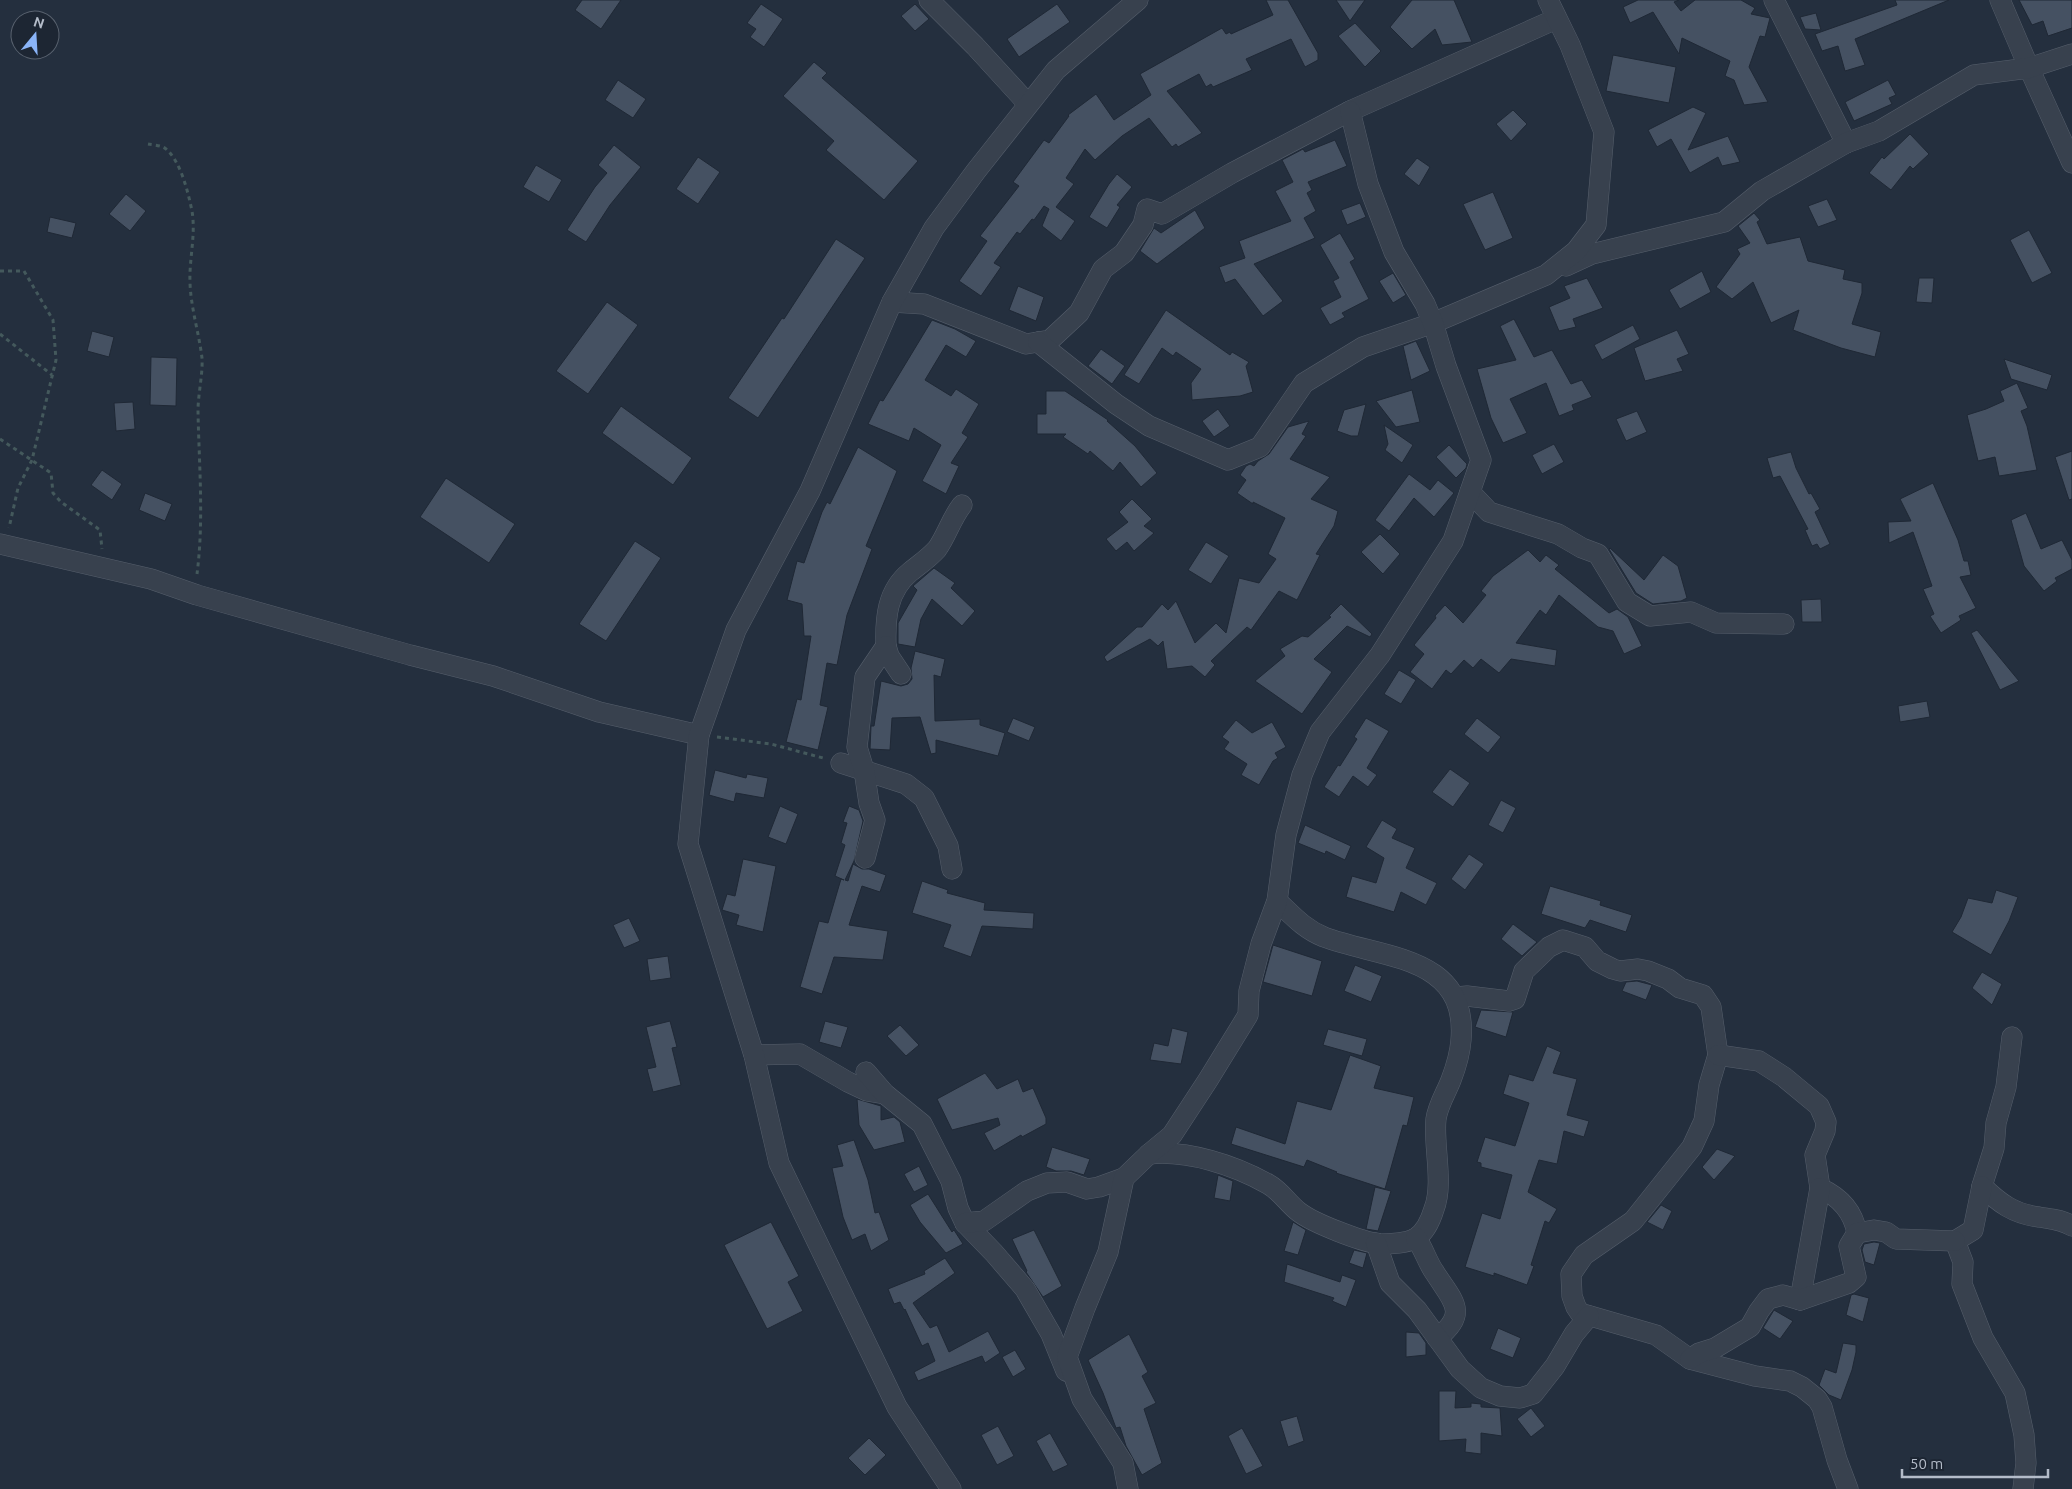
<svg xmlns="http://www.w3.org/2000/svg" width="2072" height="1489" font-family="Ubuntu,sans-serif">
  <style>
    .building { fill: #455162; stroke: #1f2835 }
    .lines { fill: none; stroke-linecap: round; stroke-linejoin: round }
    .street-casing { stroke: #565f6c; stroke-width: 21 }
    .path { stroke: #44595c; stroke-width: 3; stroke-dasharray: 4 4; stroke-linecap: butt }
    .street { stroke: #38414e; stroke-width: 20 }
  </style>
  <rect width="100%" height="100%" fill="#242f3e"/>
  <g class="building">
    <path d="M582,0H621L601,29L575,10Z"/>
    <path d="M1266,0H1288L1318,53V60L1305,67L1291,39L1246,59L1252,70L1213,87L1211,84L1206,87L1199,74L1167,91L1202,133L1178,147L1176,144L1172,147L1149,118L1122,136L1095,160L1085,149L1066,178L1074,184L1056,207L1075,221L1061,241L1042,226L1049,209L1044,206L1034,220L1032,219L1020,234L1017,232L994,263L1001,267L981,296L959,281L987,241L980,236L1019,186L1013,182L1044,140L1049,143L1069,116L1068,115L1096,94L1114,120L1151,95L1140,74L1222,28L1226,34L1230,32L1231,34L1273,15Z"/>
    <path d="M1336,0H1365L1350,21Z"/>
    <path d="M1412,0H1454L1472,42L1442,45L1435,29L1412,49L1390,27Z"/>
    <path d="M1638,0H1679L1674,2L1681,11L1695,0H1741L1755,8L1751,14L1770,18L1765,37L1760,36L1749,67L1768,102L1744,105L1734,80L1725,76L1730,61L1682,38L1679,54L1653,12L1630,23L1623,7Z"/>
    <path d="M1895,0H1949L1855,39L1865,65L1845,71L1838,46L1822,51L1815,34L1897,5Z"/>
    <path d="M2019,0H2072V28L2048,36L2043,21L2032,25Z"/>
    <path d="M761,4L783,19L764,47L750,37L756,29L747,23Z"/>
    <path d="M915,4L929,19L915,31L901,16Z"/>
    <path d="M1057,4L1070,22L1019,57L1007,39Z"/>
    <path d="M1816,13L1821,30L1805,29L1800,17Z"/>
    <path d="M1355,23L1381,51L1365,67L1338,36Z"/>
    <path d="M1613,55L1676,67L1669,103L1606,91Z"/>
    <path d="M814,62L827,73L822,78L918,161L884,200L826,150L834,141L783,96Z"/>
    <path d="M618,80L646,99L633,118L605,100Z"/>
    <path d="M1888,80L1896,95L1889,98L1892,104L1854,121L1845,102Z"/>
    <path d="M1693,107L1706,113L1688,150L1728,136L1740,162L1722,166L1718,157L1690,173L1671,139L1657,147L1648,130Z"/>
    <path d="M1513,110L1527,124L1511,141L1496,124Z"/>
    <path d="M1910,134L1929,154L1913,169L1910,166L1891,190L1869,173L1882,157L1884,159Z"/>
    <path d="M1335,140L1347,166L1308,182L1312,190L1307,193L1316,211L1304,218L1315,238L1254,264L1283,301L1263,316L1235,279L1225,283L1219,267L1245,258L1239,241L1291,221L1275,191L1293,182L1282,160L1303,149L1305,152Z"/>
    <path d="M614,145L641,167L610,205L586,242L567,230L595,187L607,173L598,165Z"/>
    <path d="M698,157L720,172L698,204L676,189Z"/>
    <path d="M1417,158L1430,167L1419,186L1404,174Z"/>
    <path d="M536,165L562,180L549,202L523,187Z"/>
    <path d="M1117,174L1132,187L1117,205L1120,207L1107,228L1089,217L1109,184Z"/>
    <path d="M1493,192L1513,238L1485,250L1463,204Z"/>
    <path d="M126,194L146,211L130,231L109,214Z"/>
    <path d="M1827,199L1837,220L1818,227L1808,206Z"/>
    <path d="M1360,203L1366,217L1347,225L1341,210Z"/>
    <path d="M1195,210L1205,228L1157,264L1140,251L1154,228L1161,233Z"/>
    <path d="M1754,213L1760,220L1757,222L1767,244L1800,237L1808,261L1845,270L1843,279L1862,283V293L1852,324L1881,332L1875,357L1841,348L1793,330L1799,310L1771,323L1753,282L1732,299L1716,287L1740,254L1737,249L1750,243L1738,226Z"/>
    <path d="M50,217L76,223L72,238L47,232Z"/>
    <path d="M2029,230L2052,273L2032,283L2010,240Z"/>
    <path d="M1340,233L1355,259L1350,262L1369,299L1342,313L1345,317L1330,325L1320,308L1341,297L1333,281L1339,278L1320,245Z"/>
    <path d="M836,239L865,258L758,418L728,398L782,318L784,319Z"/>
    <path d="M1702,271L1711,292L1680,309L1669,290Z"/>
    <path d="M1393,273L1406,295L1393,303L1379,281Z"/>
    <path d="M1587,278L1603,308L1573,319L1576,327L1559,331L1549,307L1570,298L1564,286Z"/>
    <path d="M1919,278H1934L1932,303L1916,302Z"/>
    <path d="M1018,286L1044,297L1036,321L1009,310Z"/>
    <path d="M607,302L638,325L588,394L556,371Z"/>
    <path d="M1166,310L1230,355L1232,352L1249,362L1246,366L1253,392L1240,396L1192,400L1191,383L1201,369L1176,352L1173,356L1162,348L1139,384L1124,375Z"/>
    <path d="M1514,319L1534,357L1552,350L1571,384L1582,380L1592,397L1572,405L1574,410L1559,416L1546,383L1510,399L1527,433L1503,443L1491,418L1477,369L1516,360L1500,326Z"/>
    <path d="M932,320L955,329L976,341L966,357L946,345L925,380L951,396L956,389L979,404L962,433L968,437L951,463L959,466L946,494L922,481L941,445L914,428L909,441L868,424L880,400L883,401Z"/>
    <path d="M1633,325L1640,339L1602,360L1594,345Z"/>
    <path d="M1677,330L1689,354L1677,359L1683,371L1645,381L1634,348Z"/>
    <path d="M92,331L114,337L109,357L87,351Z"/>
    <path d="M1416,341L1430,371L1411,380L1403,346Z"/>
    <path d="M1101,349L1125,366L1112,384L1088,366Z"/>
    <path d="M151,357L177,358L176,406L150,405Z"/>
    <path d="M2004,359L2052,375L2047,390L2011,379Z"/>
    <path d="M2017,383L2028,408L2021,411L2027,426L2037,470L1999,476L1995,457L1978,461L1967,415L1986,409L2004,401L2000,391Z"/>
    <path d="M1412,390L1420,422L1396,427L1376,401Z"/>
    <path d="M1046,391H1065L1108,420L1107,421L1135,446L1157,473L1141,487L1120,462L1113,471L1090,451L1088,454L1063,437L1066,434H1037V414H1046Z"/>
    <path d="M133,402L135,429L116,431L114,403Z"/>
    <path d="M1366,404L1358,436H1351L1337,431L1344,410Z"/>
    <path d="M621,406L692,458L673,485L602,433Z"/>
    <path d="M1218,409L1230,426L1214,437L1202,421Z"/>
    <path d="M1637,411L1647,432L1626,441L1616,419Z"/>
    <path d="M1309,421L1302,434L1306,436L1290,459L1330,477L1311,499L1338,511L1334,526L1316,554L1320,555L1297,600L1279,591L1251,630L1247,627L1211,661L1215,665L1205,677L1192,666L1167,669L1163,641L1158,646L1150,639L1107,662L1104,657L1137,627H1142L1162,604L1168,610L1176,601L1195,643L1216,623L1226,633L1239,578L1259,583L1276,559L1268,554L1285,518L1253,502V504L1237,493L1246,480L1240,475L1246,466L1250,464L1254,466L1258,461L1269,454L1288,427Z"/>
    <path d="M1384,425L1413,445L1402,463L1385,450L1388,444Z"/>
    <path d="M1554,444L1564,462L1542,474L1532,455Z"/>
    <path d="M1449,445L1467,464L1466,468L1456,478L1436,457Z"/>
    <path d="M858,447L897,471L866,546L872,549L847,615L837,665L827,663L820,705L828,707L818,750L786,742L797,699L801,700L811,636H804L802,604L787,600L797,561L804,563L822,512L827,502L830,504Z"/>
    <path d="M2072,451V499L2069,500L2055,457Z"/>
    <path d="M1791,452L1796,468L1809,494L1811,493L1820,509L1815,512L1830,544L1820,549L1817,544L1812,546L1805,530L1808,529L1780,476L1773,478L1767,458Z"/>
    <path d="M102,470L122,484L112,500L91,485Z"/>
    <path d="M1409,474L1430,490L1438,480L1454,493L1434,517L1414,498L1389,531L1375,520Z"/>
    <path d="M446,478L515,524L489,563L420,517Z"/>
    <path d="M1933,483L1958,540L1964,561H1968L1971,575L1960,577L1976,608L1959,616L1961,620L1941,633L1930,616L1934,614L1923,589L1932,586L1913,532L1889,543L1888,522L1911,521L1900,499Z"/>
    <path d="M145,493L172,504L165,521L139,510Z"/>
    <path d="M1132,499L1152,519L1144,526L1154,533L1134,551L1127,542L1116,551L1106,539L1128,522L1119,512Z"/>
    <path d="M2026,513L2041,549L2062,540L2072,560V569L2055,578L2057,581L2044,591L2024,566L2011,520Z"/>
    <path d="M1380,534L1400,554L1383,574L1361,552Z"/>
    <path d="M635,541L661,558L606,641L579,624Z"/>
    <path d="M1206,542L1229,556L1211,584L1188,570Z"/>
    <path d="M1610,548L1644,580L1663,555L1678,566L1687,598L1681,601L1653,604L1636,593L1609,549Z"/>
    <path d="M1528,550L1540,562L1546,555L1559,565L1555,569L1609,613L1617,609L1628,617L1642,646L1624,654L1613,631L1598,627L1559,595L1546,615L1540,610L1516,643L1557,650L1555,666L1511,659L1499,673L1481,659L1473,668L1464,660L1451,674L1446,670L1432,689L1410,672L1424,654L1414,645L1436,618L1435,616L1445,605L1463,623L1486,595L1481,591L1493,576Z"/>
    <path d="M934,568L955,583L951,588L975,611L962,626L932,599L921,619L915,647L898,644V623L917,590L913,586Z"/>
    <path d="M1821,599L1822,622H1802L1801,600Z"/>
    <path d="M1341,604L1372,634L1370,637L1347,626L1314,659L1332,672L1302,714L1255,681L1285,656L1280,649L1302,636L1308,637L1331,617L1329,616Z"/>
    <path d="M1977,630L2019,681L2000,690L1971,633Z"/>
    <path d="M915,651L945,659L941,677L934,675L935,721L980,719V725L1005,733L998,756L936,740V753L931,754L920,717L892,718L890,750L870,749L871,726H874L881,681L901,686L908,684L912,679L911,668Z"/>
    <path d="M1399,670L1416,680L1401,704L1384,694Z"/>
    <path d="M1927,701L1930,717L1900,722L1898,706Z"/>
    <path d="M1013,718L1035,727L1029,741L1007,732Z"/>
    <path d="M1366,718L1389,731L1367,768L1377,775L1368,787L1353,776L1339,797L1324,787L1338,765L1340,766L1357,739L1354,737Z"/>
    <path d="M1477,718L1501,737L1488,753L1464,734Z"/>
    <path d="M1236,720L1252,733L1272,722L1286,747L1275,753L1278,758L1273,761L1259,785L1241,775L1247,764L1224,749L1229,742L1222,737Z"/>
    <path d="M1450,769L1470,783L1453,807L1432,792Z"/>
    <path d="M715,770L746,778L747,774L768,778L764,798L736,793L734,802L709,795Z"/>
    <path d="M1501,800L1516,808L1503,833L1488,825Z"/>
    <path d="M780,806L798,814L786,844L768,837Z"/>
    <path d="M849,806L859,810L863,821L854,861L845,880L848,881L853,864L862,869H869L886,875L880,892L862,886L849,925L888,931L883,960L834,957L822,994L800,987L819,921L828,923L841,879L844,880L835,876L845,845L841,843L847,823L843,822Z"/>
    <path d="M1382,820L1397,829L1392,838L1415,848L1406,868L1437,883L1426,905L1401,892L1394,912L1346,897L1352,876L1376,883L1384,858L1366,847Z"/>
    <path d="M1305,825L1351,846L1345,860L1326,851L1325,854L1298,843Z"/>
    <path d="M1469,854L1484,864L1465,890L1451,879Z"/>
    <path d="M743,859L776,866L763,932L736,925L739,915L722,910L727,894L735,896Z"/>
    <path d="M922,881L948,890L947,893L985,903L984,910L1034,913L1033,929L982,926L971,957L943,947L951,925L912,913Z"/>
    <path d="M1550,886L1601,901L1600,905L1632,915L1626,932L1590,920L1585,928L1541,914Z"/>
    <path d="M1996,890L2018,897L2009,921L1991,955L1952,932L1961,917L1968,898L1992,903Z"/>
    <path d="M629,918L640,941L624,948L613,925Z"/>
    <path d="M1513,924L1537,942L1522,956L1501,939Z"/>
    <path d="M1273,945L1322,961L1312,996L1263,982Z"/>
    <path d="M668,956L671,978L650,981L647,959Z"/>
    <path d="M1355,965L1382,976L1371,1002L1344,991Z"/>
    <path d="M1982,972L2002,984L1992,1005L1972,988Z"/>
    <path d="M1637,981L1652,985L1646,1000L1622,991L1626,982Z"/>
    <path d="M1481,1010L1513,1012L1506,1037L1475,1027Z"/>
    <path d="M670,1021L677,1047L672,1048L681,1085L653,1092L647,1069L656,1067L646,1027Z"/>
    <path d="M825,1021L848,1027L841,1048L819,1042Z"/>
    <path d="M900,1025L919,1045L906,1056L887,1036Z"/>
    <path d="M1172,1028L1188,1032L1181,1064L1150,1060L1154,1043L1168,1046Z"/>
    <path d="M1328,1029L1367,1039L1362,1056L1323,1045Z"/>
    <path d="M1547,1046L1561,1052L1553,1073L1577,1079L1567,1115L1589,1121L1584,1137L1564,1131L1557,1164L1539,1160L1528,1192L1557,1209L1549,1223L1545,1221L1531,1265L1534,1266L1527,1285L1494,1273V1276L1465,1267L1482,1213L1500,1219L1512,1175L1481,1167V1163L1477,1162L1485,1137L1515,1146L1529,1103L1503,1094L1509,1074L1533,1081Z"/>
    <path d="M1350,1055L1381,1066L1374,1088L1414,1097L1407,1126L1403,1125L1385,1189L1336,1173L1337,1172L1307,1160L1304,1167L1231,1144L1236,1127L1285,1144L1297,1101L1331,1110Z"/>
    <path d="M985,1073L997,1089L1018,1079L1023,1092L1033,1088L1046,1118V1124L1022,1137L1021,1135L994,1151L984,1133L1000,1125L998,1118L952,1130L937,1099Z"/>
    <path d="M857,1099L881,1106V1120L894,1117L900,1122L905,1142L874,1150L859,1125Z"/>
    <path d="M854,1140L868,1180L875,1213L879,1212L889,1240L871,1251L865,1234L852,1240L843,1217L832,1168L843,1166L837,1145Z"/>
    <path d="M1052,1147L1090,1159L1084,1175L1071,1171H1056L1046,1167Z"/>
    <path d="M1717,1149L1735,1156L1714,1180L1702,1167Z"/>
    <path d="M919,1166L928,1185L914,1192L904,1174Z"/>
    <path d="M1218,1175L1233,1181L1230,1201L1214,1198Z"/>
    <path d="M1375,1187L1391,1191L1378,1231L1366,1229Z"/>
    <path d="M928,1194L952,1232L954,1230L963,1244L946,1253L920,1222L910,1205Z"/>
    <path d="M1661,1205L1672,1211L1663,1230L1647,1222Z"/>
    <path d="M771,1222L799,1276L788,1282L803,1311L767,1329L724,1245Z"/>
    <path d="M1293,1222L1306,1230L1298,1255L1284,1251Z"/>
    <path d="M1034,1230L1062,1286L1043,1297L1026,1272L1027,1271L1012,1239Z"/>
    <path d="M1874,1242L1880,1243L1874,1265L1865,1262L1862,1250L1864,1244Z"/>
    <path d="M1354,1250L1367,1253L1363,1268L1349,1263Z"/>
    <path d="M945,1258L955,1273L913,1303L930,1328L937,1325L949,1352L988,1331L1000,1353L985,1363L982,1356L918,1381L914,1372L935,1361L928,1343L922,1346L905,1309L904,1310L900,1302L894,1304L888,1289L925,1274L924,1271Z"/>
    <path d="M1287,1264L1340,1282L1342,1275L1356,1280L1346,1307L1332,1301L1334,1298L1284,1282Z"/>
    <path d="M1854,1294L1869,1298L1863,1322L1846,1315L1851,1295Z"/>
    <path d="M1774,1310L1793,1321L1780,1339L1763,1328Z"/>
    <path d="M1498,1328L1521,1338L1513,1358L1490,1349Z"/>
    <path d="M1406,1332L1419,1333L1426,1343V1355L1406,1357Z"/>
    <path d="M1129,1334L1148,1372L1142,1376L1156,1403L1144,1409L1162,1463L1142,1475L1126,1446L1120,1427L1116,1428L1103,1393L1088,1360Z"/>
    <path d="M1843,1343L1856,1345V1352L1852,1370L1841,1400L1829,1395L1819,1385L1825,1369L1836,1373Z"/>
    <path d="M1015,1350L1026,1369L1013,1377L1002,1357Z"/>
    <path d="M1439,1391H1456L1455,1408L1471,1407V1403L1481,1404V1407L1500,1408L1502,1436L1481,1433V1454L1465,1452L1466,1439L1439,1441Z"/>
    <path d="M1531,1408L1545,1426L1531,1437L1517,1419Z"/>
    <path d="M1297,1416L1304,1441L1288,1447L1280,1421Z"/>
    <path d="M998,1426L1014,1456L997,1465L981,1435Z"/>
    <path d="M1242,1428L1263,1466L1246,1474L1228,1436Z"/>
    <path d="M1050,1433L1068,1465L1053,1472L1036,1441Z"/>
    <path d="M869,1438L886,1455L865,1475L848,1458Z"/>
  </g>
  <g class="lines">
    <defs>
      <g id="street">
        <path d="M929,0L975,46L1028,104"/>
        <path d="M1774,0L1846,143"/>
        <path d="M2000,0L2029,68L2072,163"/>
        <path d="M1566,266L1592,254L1724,222L1762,191L1846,143L1879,131L1974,75L2029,68L2072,54"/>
        <path d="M892,302L924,304L1026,344L1050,340L1079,313L1103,269L1124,253L1143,225L1147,209L1162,214L1232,173L1350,111L1556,19"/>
        <path d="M1038,342L1116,404L1149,426L1228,460L1260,447L1304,383L1363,347L1433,323L1546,275L1576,251L1596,225L1604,132L1570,45L1548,0"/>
        <path d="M1470,492L1489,512L1558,534L1582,548L1598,554L1627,602L1650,616L1691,612L1716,623L1784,624"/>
        <path d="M0,544L151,579L197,595L410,655L493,676L599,712L699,735"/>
        <path d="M886,646C885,618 887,591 910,572C920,564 929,558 937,549C947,535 951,519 962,505"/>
        <path d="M841,763L906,784L924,798L948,846L952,869"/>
        <path d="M865,858L875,820L869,803L864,770L857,747L865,677L886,646L889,656L901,674"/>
        <path d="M1456,997L1467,996L1509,1001L1515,999L1524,971L1549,947L1563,940L1585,947L1597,961L1613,969L1620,971L1638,969L1648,971L1668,979L1680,988L1703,995L1711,1007L1718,1055L1709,1085L1704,1121L1692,1147L1633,1221L1584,1255L1571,1274L1572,1296L1576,1307L1580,1313L1656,1335L1690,1359L1755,1376L1790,1381L1802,1387L1817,1399L1822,1407L1837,1460L1848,1489"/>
        <path d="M2012,1037L2006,1087L1996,1123L1994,1148L1982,1186C1999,1203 2014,1214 2039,1217C2051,1219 2061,1219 2072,1226"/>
        <path d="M754,1055L800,1054L848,1082L867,1091L885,1094"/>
        <path d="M1718,1055L1759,1061L1784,1077L1819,1106L1826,1122L1825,1131L1815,1155L1820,1188C1840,1197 1853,1211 1857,1233"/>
        <path d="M866,1072L885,1094L922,1124L951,1181L958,1208L965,1223L994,1253L1025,1289L1051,1334L1066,1371"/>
        <path d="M1149,1154C1188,1150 1234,1165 1268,1184C1281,1191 1288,1204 1299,1212C1313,1223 1362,1242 1380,1244C1389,1244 1408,1243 1416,1238C1425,1232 1431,1219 1434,1209C1444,1184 1433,1144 1436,1119C1438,1105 1446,1093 1451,1080C1456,1067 1460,1054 1461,1040C1468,955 1383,959 1324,937C1304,929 1292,915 1277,901"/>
        <path d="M1982,1186L1973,1230L1955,1241L1963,1262L1962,1284L1983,1338L2015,1393L2024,1435L2026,1463L2023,1489"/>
        <path d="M965,1223L984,1221L1027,1191L1047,1183L1067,1182L1087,1189L1099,1187L1124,1178"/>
        <path d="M1416,1238C1424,1249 1427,1262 1435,1273C1452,1300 1470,1313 1437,1338"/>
        <path d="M1376,1243L1390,1283L1417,1310L1460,1369L1481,1388L1500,1396L1520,1398L1533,1394L1555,1366L1574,1334L1589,1316"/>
        <path d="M1800,1300L1820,1188"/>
        <path d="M1690,1359L1699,1353L1715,1348L1750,1327L1759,1311L1768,1299L1783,1295L1800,1300L1849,1283L1856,1277L1849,1246L1857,1233L1874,1230L1886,1232L1896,1239L1955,1241"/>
        <path d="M951,1489L897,1407L779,1163L754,1055L688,844L699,735L736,630L810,491L892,302L934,228L976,171L1056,70L1138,0"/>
        <path d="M1128,1489L1123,1463L1082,1399L1067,1357L1085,1308L1108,1252L1124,1178L1149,1154L1172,1135L1208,1080L1248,1015L1249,991L1261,944L1277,901L1286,835L1302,775L1320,732L1380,655L1453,541L1481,460L1446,366L1433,323L1425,304L1394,252L1368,184L1350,111"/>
      </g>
    </defs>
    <use href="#street" class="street-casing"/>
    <g class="path">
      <path d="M148,144C153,145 161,145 166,149C181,162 188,192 192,211C196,235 189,259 190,283C191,309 199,333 202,358C203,374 198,394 198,411C199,465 204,520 197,574"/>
      <path d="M0,271H24L53,320L56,360L32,460L18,488L9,528"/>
      <path d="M0,334L52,375"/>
      <path d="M0,439L51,473L53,493L61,502L100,530L102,549"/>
      <path d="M717,737L771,744L823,758"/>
    </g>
    <use href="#street" class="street"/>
  </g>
  <g transform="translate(35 35) rotate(18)"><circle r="24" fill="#1d2633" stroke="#59626f"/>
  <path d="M0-4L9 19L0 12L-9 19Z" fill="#8ab4f8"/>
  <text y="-8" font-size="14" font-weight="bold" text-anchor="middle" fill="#b4bcc9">N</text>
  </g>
  <path d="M1902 1469v8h146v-8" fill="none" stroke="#b4bcc9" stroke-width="2.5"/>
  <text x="1910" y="1469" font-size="15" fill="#b4bcc9" stroke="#1d2633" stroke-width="4" paint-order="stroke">50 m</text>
</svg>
